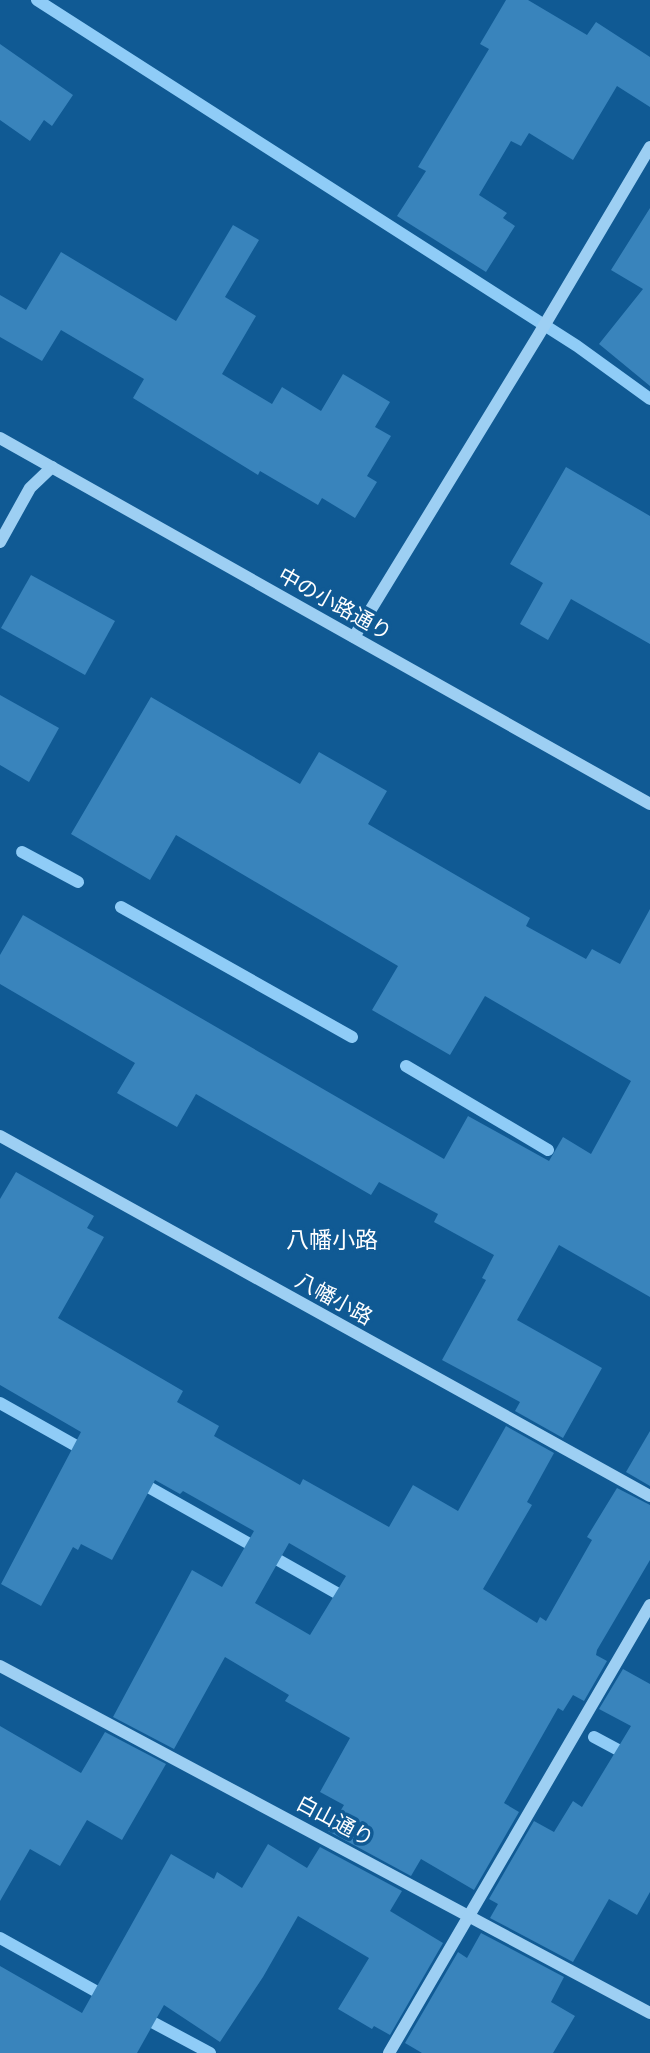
<svg xmlns="http://www.w3.org/2000/svg" width="650" height="2053" font-family="Overpass,'Noto Sans JP',sans-serif">
  <style>
    .lines { fill: none; stroke-linecap: round; stroke-linejoin: round }
    .stream { stroke: #8fccf7; stroke-width: 12 }
    .building { fill: #3984bc; fill-rule: evenodd }
    .minor { stroke: #9dcff3; stroke-width: 12 }
    .labels { text-anchor: middle; stroke-width: 7; stroke-linejoin: round; paint-order: stroke }
    .street-label { font-size: 21px; fill: #fff; stroke: #105a94 }
    .neighbourhood-label { font-size: 23px; fill: #fff; stroke: #105a94 }
  </style>
  <rect width="100%" height="100%" fill="#105a94"/>
  <g class="lines">
    <g class="stream">
      <path d="M37,0L577,346L650,399"/>
      <path d="M22,852L78,882"/>
      <path d="M121,907L352,1037"/>
      <path d="M406,1066L548,1150"/>
      <path d="M0,1403L87,1452"/>
      <path d="M136,1480L349,1600"/>
      <path d="M594,1737L650,1767"/>
      <path d="M0,1938L108,1998"/>
      <path d="M139,2015L210,2053"/>
    </g>
  </g>
  <g class="building">
    <path d="M506,0H528L587,35L596,22L650,57V107L617,86L573,160L529,133L521,146L511,141L479,195L507,213L503,218L515,226L486,272L397,216L426,171L418,167L489,49L480,44Z"/>
    <path d="M0,44L73,95L52,126L44,120L30,141L0,120Z"/>
    <path d="M650,208V386L599,344L643,289L611,270Z"/>
    <path d="M233,225L259,240L225,297L256,316L222,374L272,404L282,387L321,411L343,374L390,402L375,427L391,436L367,476L377,482L355,518L322,498L318,505L260,471L258,475L133,398L144,379L61,330L42,361L0,337V295L26,310L61,252L176,321Z"/>
    <path d="M566,467L650,516V644L571,599L548,640L520,624L543,583L510,564Z"/>
    <path d="M31,575L115,621L85,675L1,628Z"/>
    <path d="M0,695L59,728L29,782L0,765Z"/>
    <path d="M151,697L300,784L319,752L387,791L368,824L530,918L526,926L586,959L592,949L620,964L650,909V1297L559,1245L517,1320L602,1368L563,1438L515,1411L520,1402L442,1360L486,1280L482,1278L494,1255L434,1222L438,1214L379,1182L371,1195L196,1094L177,1127L117,1093L135,1063L0,984V955L23,915L444,1159L468,1116L549,1161L563,1137L591,1154L631,1081L485,996L450,1055L372,1010L398,966L176,835L150,880L71,834Z"/>
    <path d="M16,1172L94,1216L87,1228L104,1237L58,1318L183,1391L177,1402L219,1426L214,1436L300,1485L303,1479L389,1527L413,1485L458,1511L506,1426L554,1453L527,1502L532,1505L483,1589L537,1623L540,1617L546,1621L592,1540L587,1537L617,1488L650,1505V1560L597,1650L596,1655L607,1661L584,1701L573,1695L563,1711L558,1708L504,1803L519,1812L474,1890L421,1859L411,1876L328,1831L344,1805L320,1792L350,1738L285,1701L289,1695L225,1657L174,1749L113,1717L192,1570L222,1587L254,1531L183,1491L180,1494L155,1480L112,1560L81,1544L78,1550L73,1547L41,1606L1,1584L81,1432L0,1385V1199ZM289,1543L346,1576L310,1635L255,1603Z"/>
    <path d="M650,1431V1486L626,1472Z"/>
    <path d="M623,1669L650,1684V1892L637,1915L609,1899L573,1962L490,1918L498,1904L489,1899L534,1821L554,1832L573,1801L582,1807L631,1726L599,1709Z"/>
    <path d="M0,1726L81,1773L105,1732L166,1764L122,1840L87,1820L60,1866L30,1849L0,1901Z"/>
    <path d="M268,1844L307,1868L320,1847L402,1891L390,1911L443,1943L390,2035L374,2026L372,2029L338,2009L369,1958L298,1916L263,1977L220,2042L164,2005L137,2053H0V1966L82,2013L171,1854L214,1879L217,1872L242,1888Z"/>
    <path d="M481,1933L564,1977L551,2002L575,2016L553,2053H422L405,2043L458,1952L467,1958Z"/>
  </g>
  <g class="lines">
    <g class="minor">
      <path d="M0,438L650,804"/>
      <path d="M0,542L30,488L52,467"/>
      <path d="M354,637L538,336L650,147"/>
      <path d="M0,1136L650,1496"/>
      <path d="M0,1666L650,2013"/>
      <path d="M389,2053L650,1605"/>
    </g>
  </g>
  <g class="labels">
    <g class="street-label">
      <text transform="translate(335 604) rotate(29)" y="7">中の小路通り</text>
      <text transform="translate(334 1299) rotate(29)" y="7">八幡小路</text>
      <text transform="translate(335 1821) rotate(28)" y="7">白山通り</text>
    </g>
    <g class="neighbourhood-label">
      <text x="332" y="1248">八幡小路</text>
    </g>
  </g>
</svg>
